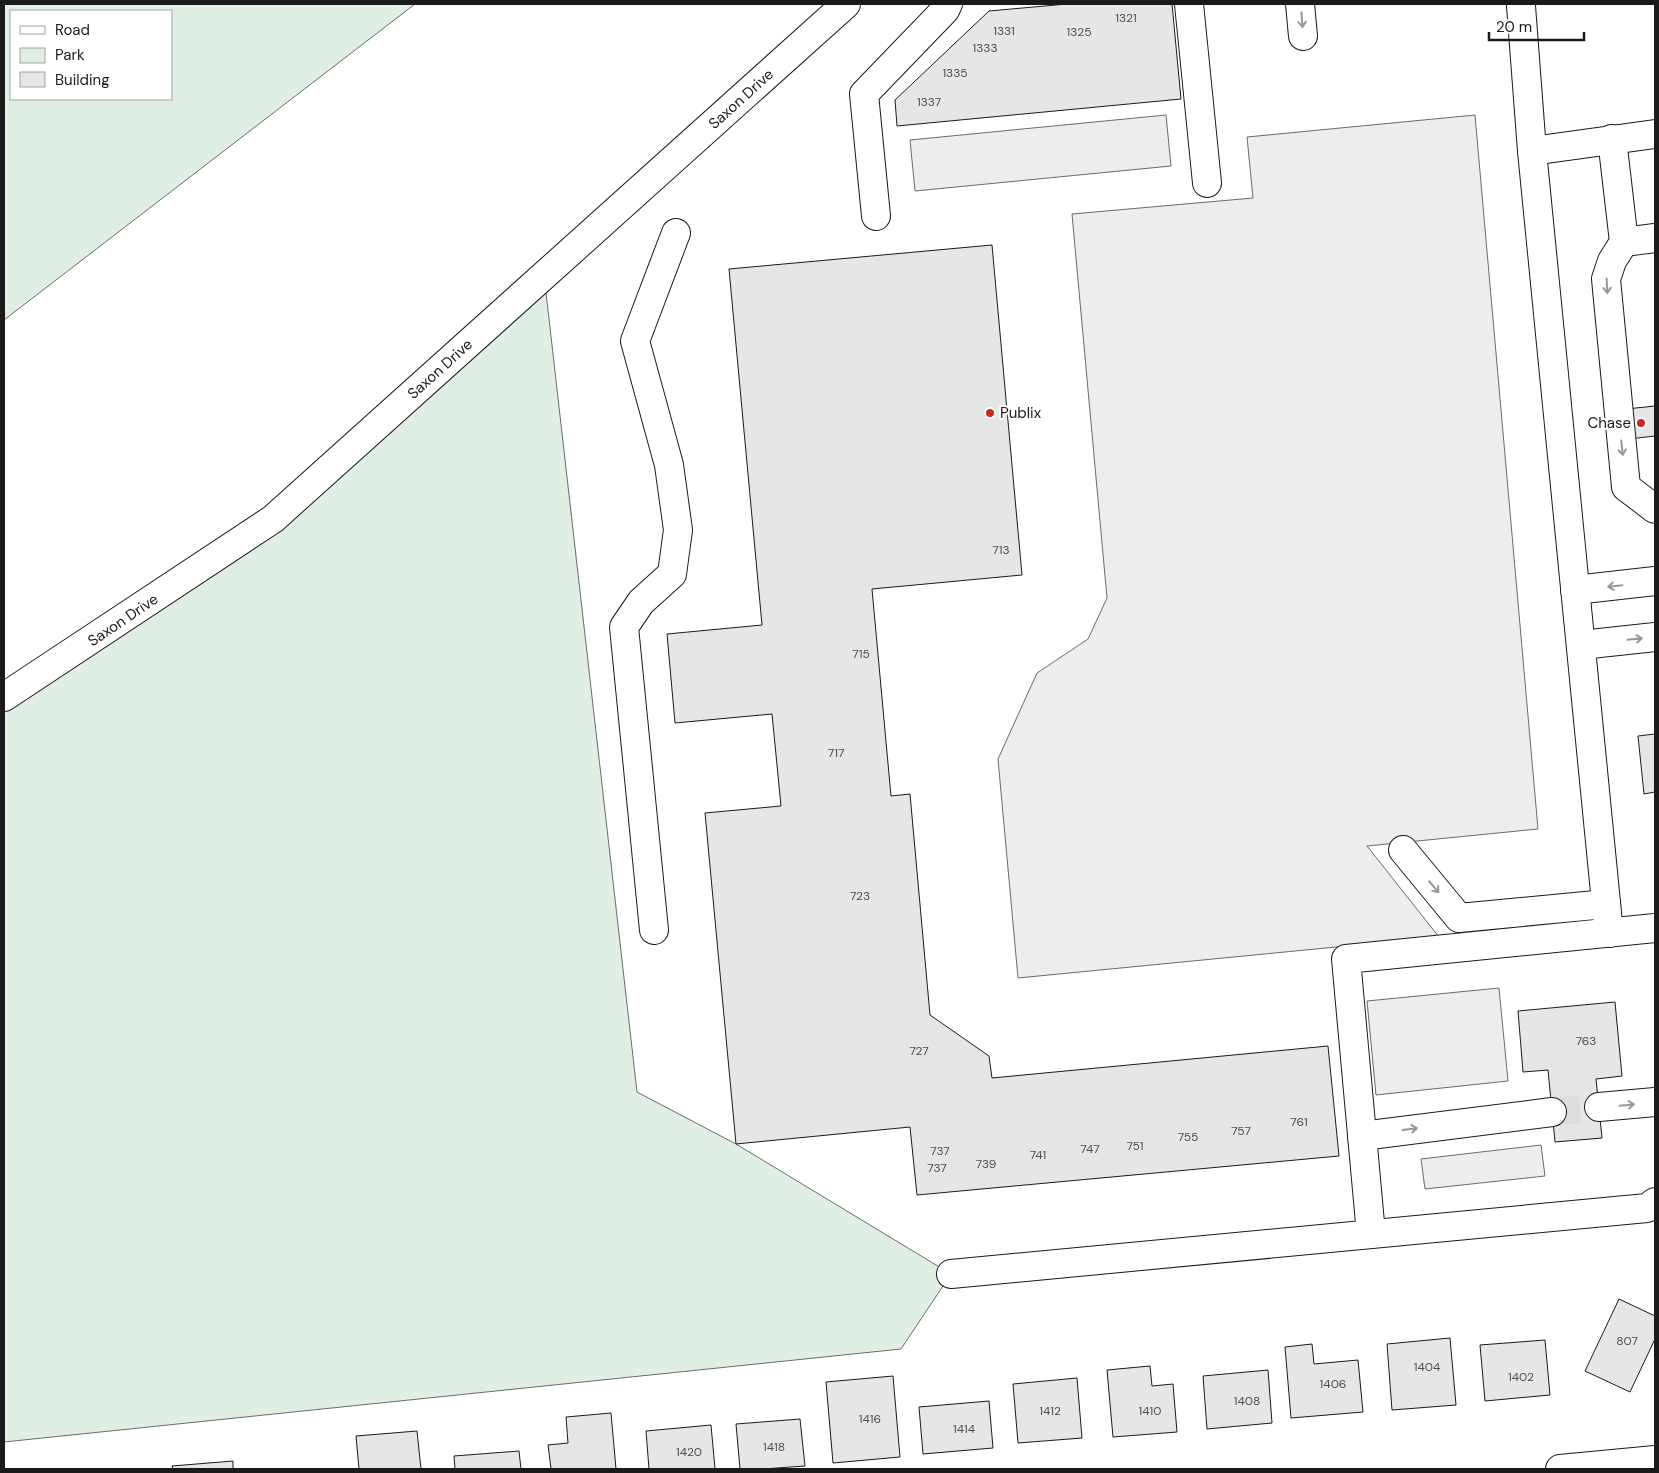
<svg xmlns="http://www.w3.org/2000/svg" width="1659" height="1473" font-family="'DM Sans',sans-serif">
  <style>
    .green { fill: #e0efe3; stroke: #6a6a6a; fill-rule: evenodd }
    .parking { fill: #ededed; stroke: #6a6a6a }
    .building { fill: #e6e6e6; stroke: #1a1a1a }
    .lines { fill: none; stroke-linecap: round; stroke-linejoin: round }
    .minor-tunnel { stroke: #ddd; stroke-width: 28; stroke-dasharray: 28 14; stroke-linecap: butt }
    .minor-casing { stroke: #1a1a1a; stroke-width: 30 }
    .minor { stroke: #fff; stroke-width: 28 }
    .oneway { stroke: #989898 }
    .poi-dot { fill: #c62828; stroke: #fff; stroke-width: 2 }
    .labels { text-anchor: middle; stroke-width: 4; stroke-linejoin: round; paint-order: stroke }
    .number-label { font-size: 12px; fill: #4d4d4d }
    .street-label { font-size: 15px; fill: #1a1a1a; stroke: #fff }
    .poi-label { font-size: 15px; fill: #1a1a1a; stroke: #fff; text-anchor: start }
  </style>
  <rect width="100%" height="100%" fill="#fff"/>
  <g class="green">
    <path d="M4,4H415L4,320ZM11,11H171V99H11Z"/>
    <path d="M544,275L637,1092L736,1144L951,1274L901,1349L4,1442V697L273,519Z"/>
  </g>
  <g class="parking">
    <path d="M1166,115L1171,166L915,191L910,140Z"/>
    <path d="M1475,115L1538,829L1367,846L1439,937L1018,978L998,759L1037,673L1088,639L1107,598L1072,214L1253,198L1247,137Z"/>
    <path d="M1499,988L1508,1081L1376,1095L1367,1001Z"/>
    <path d="M1541,1145L1545,1176L1425,1189L1421,1159Z"/>
  </g>
  <g class="building">
    <path d="M1067,4H1172L1181,99L897,126L895,100L989,11Z"/>
    <path d="M992,245L1022,575L872,589L891,796L910,794L930,1015L989,1056L992,1078L1328,1046L1339,1156L917,1195L910,1127L736,1144L705,813L781,806L772,714L675,723L667,634L762,625L729,269Z"/>
    <path d="M1655,406V436L1629,439L1626,409Z"/>
    <path d="M1655,734V792L1644,794L1638,736Z"/>
    <path d="M1615,1002L1622,1076L1596,1079L1602,1138L1555,1142L1548,1070L1523,1072L1518,1011Z"/>
    <path d="M1619,1299L1655,1316V1339L1630,1392L1585,1371Z"/>
    <path d="M1450,1338L1456,1405L1392,1410L1387,1344Z"/>
    <path d="M1545,1340L1550,1395L1485,1401L1480,1345Z"/>
    <path d="M1312,1344L1314,1364L1358,1360L1363,1412L1291,1418L1285,1347Z"/>
    <path d="M1150,1366L1152,1386L1173,1384L1177,1432L1113,1437L1107,1370Z"/>
    <path d="M1268,1370L1272,1423L1207,1429L1203,1376Z"/>
    <path d="M893,1376L900,1457L833,1463L826,1382Z"/>
    <path d="M1077,1378L1082,1438L1018,1443L1013,1384Z"/>
    <path d="M989,1401L993,1448L923,1454L919,1407Z"/>
    <path d="M611,1413L616,1469H551L548,1445L568,1443L566,1417Z"/>
    <path d="M800,1419L805,1466L763,1469H740L736,1424Z"/>
    <path d="M711,1425L715,1469H649L646,1431Z"/>
    <path d="M417,1431L421,1469H359L356,1436Z"/>
    <path d="M519,1451L521,1469H455L454,1456Z"/>
    <path d="M233,1461V1469H173L172,1466Z"/>
  </g>
  <g class="lines">
    <path class="minor-tunnel" d="M1552,1112L1599,1107"/>
    <defs>
      <g id="minor">
        <path d="M1189,4L1207,183"/>
        <path d="M1300,4L1303,36"/>
        <path d="M1521,6L1532,151L1609,933"/>
        <path d="M1612,139L1624,242L1655,238"/>
        <path d="M1532,151L1655,134"/>
        <path d="M876,216L864,94L945,10L948,4"/>
        <path d="M1624,242L1612,261L1606,279L1626,487L1655,509"/>
        <path d="M1575,590L1655,581"/>
        <path d="M1581,645L1655,637"/>
        <path d="M4,697L273,519L846,4"/>
        <path d="M1403,850L1459,918L1606,904"/>
        <path d="M654,930L624,627L641,602L672,574L678,530L669,465L635,341L676,233"/>
        <path d="M1599,1107L1655,1102"/>
        <path d="M1362,1136L1552,1112"/>
        <path d="M1371,1234L1346,959L1655,928"/>
        <path d="M951,1274L1647,1208L1655,1202"/>
        <path d="M1560,1469L1655,1460"/>
      </g>
    </defs>
    <use href="#minor" class="minor-casing"/>
    <use href="#minor" class="minor"/>
  </g>
  <defs><path id="oneway-shaft" d="M-6 0H5M1.5-3L5.5 0L1.5 3" fill="none" stroke-width="1.6" stroke-linecap="round" stroke-linejoin="round" transform="scale(1.25)"/></defs>
  <g class="oneway">
    <use href="#oneway-shaft" transform="translate(1302 20) rotate(86)"/>
    <use href="#oneway-shaft" transform="translate(1607 286) rotate(87)"/>
    <use href="#oneway-shaft" transform="translate(1622 448) rotate(84)"/>
    <use href="#oneway-shaft" transform="translate(1615 586) rotate(174)"/>
    <use href="#oneway-shaft" transform="translate(1635 639) rotate(-6)"/>
    <use href="#oneway-shaft" transform="translate(1434 887) rotate(50)"/>
    <use href="#oneway-shaft" transform="translate(1627 1105) rotate(-5)"/>
    <use href="#oneway-shaft" transform="translate(1410 1129) rotate(-7)"/>
  </g>
  <g class="poi-dot">
    <circle cx="990" cy="413" r="5"/>
    <circle cx="1641" cy="423" r="5"/>
  </g>
  <g class="labels">
    <g class="number-label">
      <text x="1126" y="22">1321</text>
      <text x="1004" y="35">1331</text>
      <text x="1079" y="36">1325</text>
      <text x="985" y="52">1333</text>
      <text x="955" y="77">1335</text>
      <text x="929" y="106">1337</text>
      <text x="1001" y="554">713</text>
      <text x="861" y="658">715</text>
      <text x="836" y="757">717</text>
      <text x="860" y="900">723</text>
      <text x="1586" y="1045">763</text>
      <text x="919" y="1055">727</text>
      <text x="1299" y="1126">761</text>
      <text x="1241" y="1135">757</text>
      <text x="1188" y="1141">755</text>
      <text x="1135" y="1150">751</text>
      <text x="1090" y="1153">747</text>
      <text x="940" y="1155">737</text>
      <text x="1038" y="1159">741</text>
      <text x="986" y="1168">739</text>
      <text x="937" y="1172">737</text>
      <text x="1627" y="1345">807</text>
      <text x="1427" y="1371">1404</text>
      <text x="1521" y="1381">1402</text>
      <text x="1333" y="1388">1406</text>
      <text x="1247" y="1405">1408</text>
      <text x="1050" y="1415">1412</text>
      <text x="1150" y="1415">1410</text>
      <text x="870" y="1423">1416</text>
      <text x="964" y="1433">1414</text>
      <text x="774" y="1451">1418</text>
      <text x="689" y="1456">1420</text>
    </g>
    <g class="street-label">
      <text transform="translate(741 99) rotate(-42)" y="5">Saxon Drive</text>
      <text transform="translate(440 369) rotate(-42)" y="5">Saxon Drive</text>
      <text transform="translate(123 620) rotate(-34)" y="5">Saxon Drive</text>
    </g>
    <g class="poi-label">
      <text x="1000" y="418">Publix</text>
      <text x="1631" y="428" text-anchor="end">Chase</text>
    </g>
  </g>
  <rect width="1659" height="1473" fill="none" stroke="#1a1a1a" stroke-width="10"/>
  <rect x="10" y="10" width="162" height="90" fill="#ffffff" stroke="#a3a3a3"/>
  <rect x="20" y="26" width="25" height="8" fill="#ffffff" stroke="#a3a3a3"/>
  <text x="55" y="35" font-size="15" fill="#1a1a1a">Road</text>
  <rect x="20" y="48" width="25" height="15" fill="#e0efe3" stroke="#a3a3a3"/>
  <text x="55" y="60" font-size="15" fill="#1a1a1a">Park</text>
  <rect x="20" y="72" width="25" height="15" fill="#e6e6e6" stroke="#a3a3a3"/>
  <text x="55" y="85" font-size="15" fill="#1a1a1a">Building</text>
  <path d="M1489 32v8h95v-8" fill="none" stroke="#1a1a1a" stroke-width="2.5"/>
  <text x="1496" y="32" font-size="15" fill="#1a1a1a" stroke="#ffffff" stroke-width="4" paint-order="stroke">20 m</text>
</svg>
